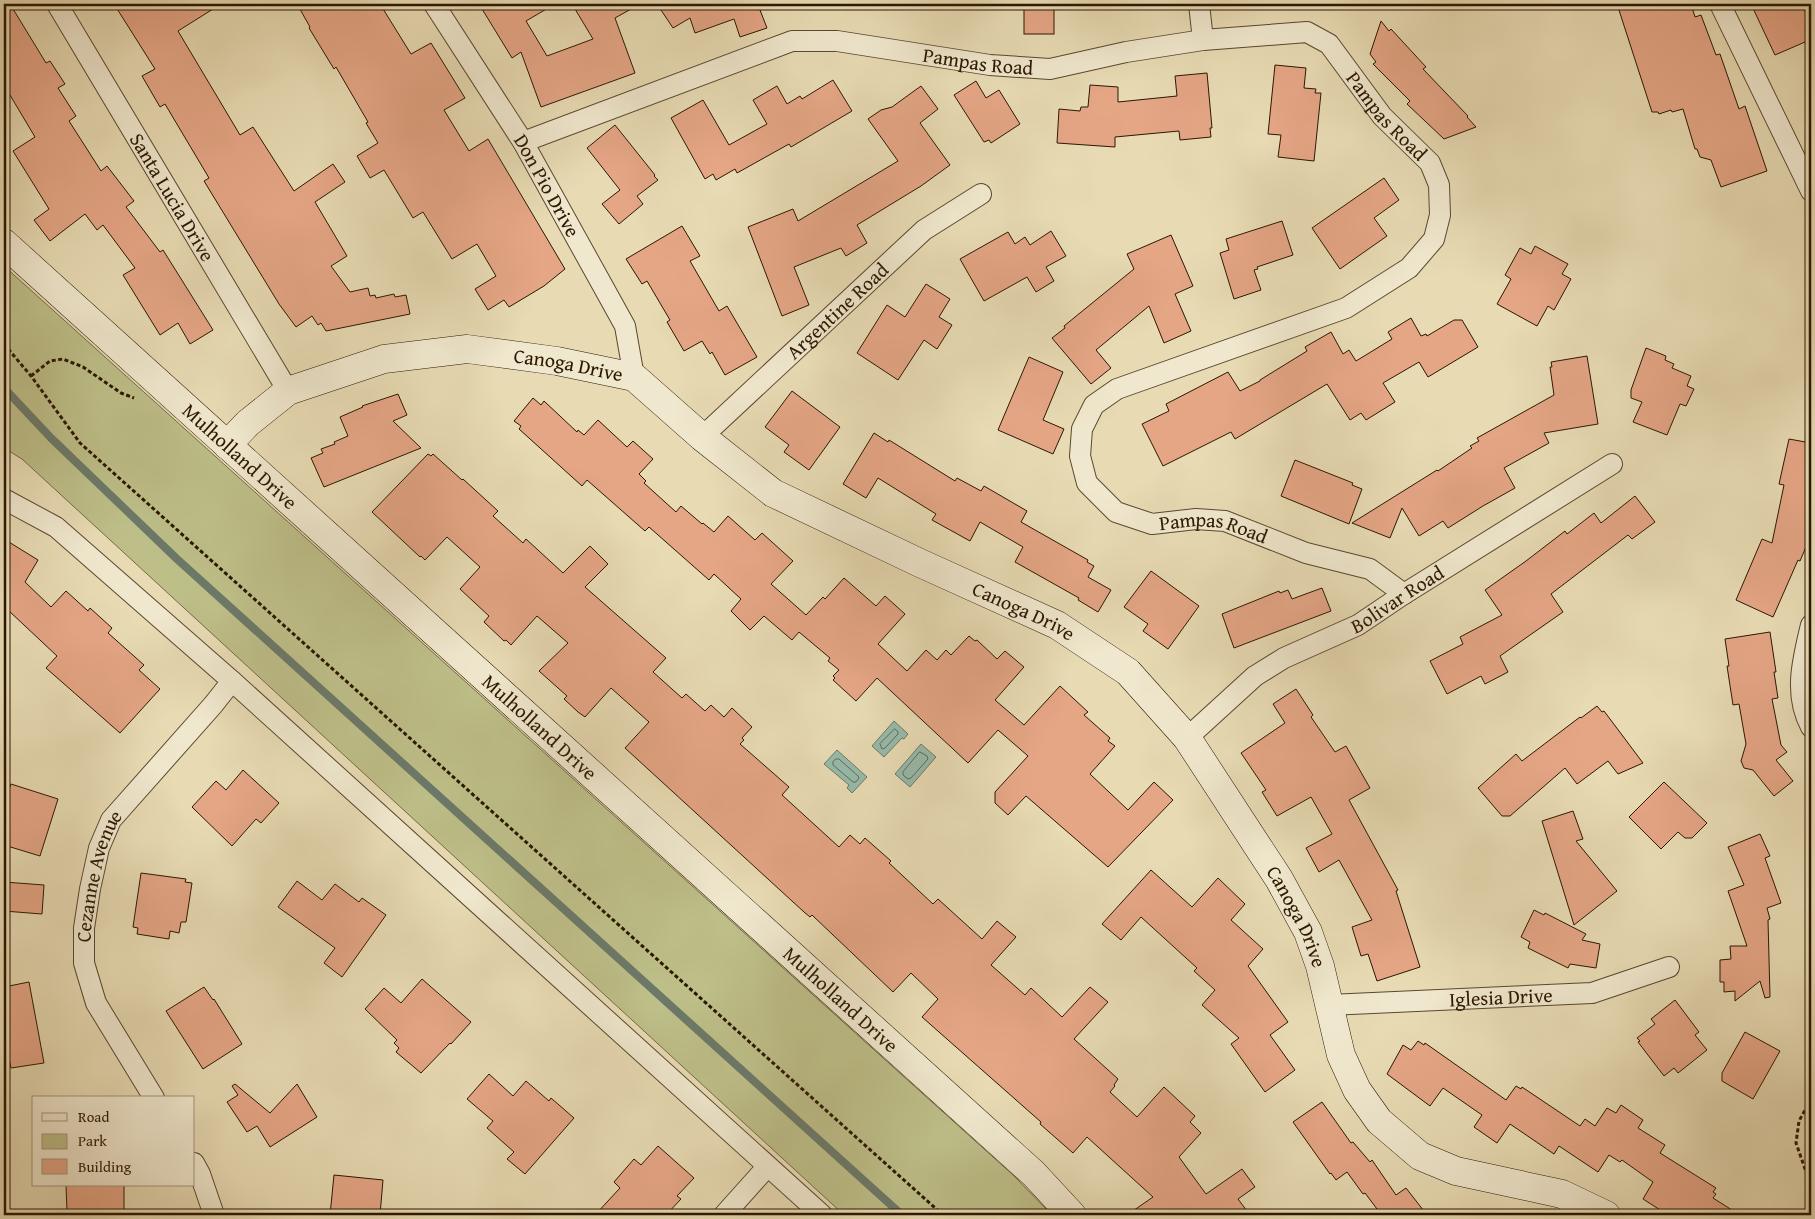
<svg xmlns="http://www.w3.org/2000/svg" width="1815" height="1219" font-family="'Gentium Book Plus',serif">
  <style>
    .green { fill: #bdbe88; stroke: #746a44 }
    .water { fill: #97bbac; stroke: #6c7968 }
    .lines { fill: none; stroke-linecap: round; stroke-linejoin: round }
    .shore { stroke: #616956; stroke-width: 1 }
    .stream { stroke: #6c7968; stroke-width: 8 }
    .building { fill: #e5a686; stroke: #2b1701 }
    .street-casing { stroke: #5a482e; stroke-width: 22 }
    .secondary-casing { stroke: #2b1701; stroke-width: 29 }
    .path { stroke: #2b1701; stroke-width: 3; stroke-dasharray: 4 2.5; stroke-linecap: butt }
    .street { stroke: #f0e8ce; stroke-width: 20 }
    .secondary { stroke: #f0e8ce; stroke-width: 28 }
    .labels { text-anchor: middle; stroke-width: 4; stroke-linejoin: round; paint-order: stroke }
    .street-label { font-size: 20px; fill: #2b1701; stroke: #f0e8ce }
  </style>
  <rect width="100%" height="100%" fill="#e8dbb4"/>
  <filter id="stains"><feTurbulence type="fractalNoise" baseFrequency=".004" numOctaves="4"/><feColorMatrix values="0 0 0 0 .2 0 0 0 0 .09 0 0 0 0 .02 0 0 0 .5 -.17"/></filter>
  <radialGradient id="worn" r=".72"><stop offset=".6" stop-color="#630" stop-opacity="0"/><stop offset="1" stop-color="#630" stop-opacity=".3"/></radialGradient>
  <path class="green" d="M4,266L1013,1175L1052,1215H844L22,459L4,448Z"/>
  <g class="water">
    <path d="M894,721L908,734L904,739L902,738L884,757L872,746Z"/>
    <path d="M921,744L936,757L910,787L895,774Z"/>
    <path d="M837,750L867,777L852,793L847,788L849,785L824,764Z"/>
  </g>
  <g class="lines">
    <g class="shore">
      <path d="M895,729L898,732V734L885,748L882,749L880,744Z"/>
      <path d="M920,752L927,756L928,759L911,778L908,779L903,775V772Z"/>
      <path d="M836,759H839L858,776L859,778L856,782H853L833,765V762Z"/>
    </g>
    <path class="stream" d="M4,388L51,438L177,559L902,1215"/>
  </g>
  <g class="building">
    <path d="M4,4H10L46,63L50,61L65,84L58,88L76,116L69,121L101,171L107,166L134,201L126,207L160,252L163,250L213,330L190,344L178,323L160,335L123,275L135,268L103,225L97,230L85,214L50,241L34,220L49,209L13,151L35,137L4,85Z"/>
    <path d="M114,4H221L178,31L240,135L253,127L294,191L333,164L345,182L315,202L347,256L331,266L350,292L368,288L370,296L375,295L376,298L394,294L395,297L406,295L410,314L326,331L321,323L318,325L312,316L296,327L279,304L204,181L209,178L165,104L160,107L142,76L155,69Z"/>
    <path d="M297,4H380L411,54L431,43L465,98L444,110L469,151L488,139L565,269L544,286L509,307L504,300L488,310L475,289L496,276L477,244L452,259L423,212L413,218L384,170L370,178L357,156L378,143L366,123L368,122L336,67L334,69L309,28L310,27Z"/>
    <path d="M479,4H555L526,21L547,56L593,39L572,4H640L615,18L635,73L541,107L521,52L512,58Z"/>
    <path d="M657,4H769L770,6L760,10L767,28L740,37L734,19L695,33L690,18L673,28Z"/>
    <rect x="1024" y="4" width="30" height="30"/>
    <path d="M1617,4H1691L1695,17L1701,15L1716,55L1720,54L1739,109L1745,106L1767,171L1721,187L1711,160L1700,157L1697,149H1695L1683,109L1672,112L1671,110L1659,114L1658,112H1652Z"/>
    <path d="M1751,4H1802L1811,24V29L1805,42L1775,55Z"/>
    <path d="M1381,21L1389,31L1391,29L1426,67L1423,69L1468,116L1467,117L1476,127L1444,139L1407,104L1410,101L1373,64L1376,62L1370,54Z"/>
    <path d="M1275,65L1306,68L1304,88L1316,89L1315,93H1321L1314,161L1278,157L1281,135L1268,134Z"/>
    <path d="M1207,73L1212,128H1210L1211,137L1180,140L1179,131L1115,137V147L1057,143L1059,109L1080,111L1081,107H1088L1090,85L1118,87V102L1177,96L1175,76Z"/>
    <path d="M833,80L852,111L791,147L789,144L737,173L735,169L716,180L713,174L705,179L671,118L703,100L729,145L767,124L753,100L777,86L787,104L800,96L802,99Z"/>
    <path d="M976,81L986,98L999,90L1020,124L991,143L989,140L984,142L954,95Z"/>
    <path d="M921,86L938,109L920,123L950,165L921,186L857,225L867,243L846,256L841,248L794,267L809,305L782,316L748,227L793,209L798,221L898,161L868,119L881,110L892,107Z"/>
    <path d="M615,125L655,175L654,176L658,180L637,196L643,204L619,224L602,204L620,190L587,148Z"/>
    <path d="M1384,178L1399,200L1374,218L1387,236L1340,269L1312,228Z"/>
    <path d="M1282,221L1293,255L1257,267L1258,269L1254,270L1261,290L1234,299L1220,253L1229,250L1226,239Z"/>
    <path d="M682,226L700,256L690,261L719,311L727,306L757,357L725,375L712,352L710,354L702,341L684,351L667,322L670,320L647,281L642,284L626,259Z"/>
    <path d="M1051,231L1066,256L1046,267L1054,281L1036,292L1027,277L984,301L960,259L1008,232L1015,244L1025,237L1030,245Z"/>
    <path d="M1171,235L1193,286L1175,294L1191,331L1164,343L1149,306L1096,350L1111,368L1091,384L1052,338L1065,328L1064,326L1134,269L1127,254Z"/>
    <path d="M1535,246L1568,264L1562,274L1571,279L1554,310L1548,306L1537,326L1497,304L1511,279L1505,275L1520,248L1531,254Z"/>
    <path d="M926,284L950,299L939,317L952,325L937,349L924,340L898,380L857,353L887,305L905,317Z"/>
    <path d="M1411,318L1421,336L1426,334L1427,336L1454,320H1462L1478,347L1428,377L1419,362L1383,383L1395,402L1366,420L1361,413L1350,420L1327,384L1235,439L1231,432L1163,466L1142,424L1169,411L1166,404L1228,372L1240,391L1260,381V380L1307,351L1305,347L1331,332L1343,354L1349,350L1356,361L1392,339L1388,332Z"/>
    <path d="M1646,348L1666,356L1665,360L1674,364L1672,368L1691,376L1687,386L1694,389L1686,406L1680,404L1667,435L1633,422L1642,402L1631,398V390Z"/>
    <path d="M1587,356L1598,424L1544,433L1549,443L1504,468L1515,488L1483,506L1448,528L1443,521L1419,536L1402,508L1390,538L1352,523L1437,470L1438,471L1472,448L1470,446L1479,441L1477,438L1554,395L1550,367H1552L1551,362Z"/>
    <path d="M1029,357L1063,372L1043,420L1064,429L1053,454L998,430Z"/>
    <path d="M792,391L840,427L809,470L784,452L789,445L765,427Z"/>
    <path d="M398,394L407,415L393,421L421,448L324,487L311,458L323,453L321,449L335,444L334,442L348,436L340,417L363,407L362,406Z"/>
    <path d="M533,398L541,405L544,401L577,432L578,430L584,435L598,420L627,447L633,441L653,459L639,474L646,481L644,483L676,512L681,506L702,524L703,523L714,532L728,516L755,540L762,533L793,561L771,584L806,615L823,597L825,599L844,578L876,606L885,596L905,614L878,644L907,671L926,650L937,660L946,650L951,655L969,636L975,641L977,640L997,659L1005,651L1024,667L995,700L1024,725L1060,686L1088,712L1084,715L1110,738L1108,741L1115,746L1090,774L1128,810L1154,782L1173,800L1108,867L1026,796L1008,815L995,803V792L1028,756L998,730L968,763L877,678L856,701L833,680L835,678L833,676L839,670L828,661L830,658L799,632L792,640L764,616L750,630L731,611L741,599L714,574L709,580L649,527L645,531L587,480L582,486L519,429L521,426L514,421Z"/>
    <path d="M874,433L888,442L889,440L955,481L957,478L981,491L984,486L1027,511L1021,522L1088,560L1087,562L1094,566L1088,577L1111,590L1098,612L1078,600L1079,598L1015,562L1023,547L980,522L970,541L932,520L936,514L878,478L866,498L843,484Z"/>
    <path d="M1789,439L1811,443V535L1800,561L1798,560L1773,617L1736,600L1762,539L1772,543L1784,485L1779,484Z"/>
    <path d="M428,454L431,456L433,454L462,480L463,479L498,511L493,516L523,543L526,539L563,573L590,546L608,564L585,587L666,658L653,672L682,698L686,694L705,711L711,705L724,717L732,708L752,727L742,738L744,740L740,744L789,787L782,795L839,847L850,835L860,844L865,838L891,861L889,863L933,904L938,899L982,939L997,921L1016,937L991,965L1025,995L1031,988L1062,1017L1090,987L1108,1002L1074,1039L1118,1079L1114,1085L1115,1086L1110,1092L1137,1117L1164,1087L1195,1116L1190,1122L1201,1133L1179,1157L1206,1194L1242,1169L1255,1187L1238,1199L1250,1215H1127L1153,1197L1087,1137L1073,1153L1040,1124L1041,1122L922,1017L938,999L911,973L893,992L812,915L810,917L804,912L625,748L649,722L611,688L585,717L578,712L564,699L567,696L539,671L568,643L537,616L511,645L506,640L504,641L484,622L489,616L460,589L480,567L447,537L425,560L421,556L420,557L372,512Z"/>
    <path d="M1295,460L1353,483L1352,485L1362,489L1349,524L1281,496Z"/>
    <path d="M1635,496L1655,522L1632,539L1628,535L1551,594L1563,612L1500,656L1508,672L1485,684L1481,676L1447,694L1430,661L1463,644L1460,637L1502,615L1485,590L1526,561L1565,531L1567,534L1594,513L1601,523Z"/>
    <path d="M4,539L38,560L25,582L51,607L66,591L88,611L90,608L112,628L108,633L144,665L139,670L160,689L120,733L46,668L57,656L8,610L4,618Z"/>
    <path d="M1151,571L1199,606L1168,649L1143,631L1148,624L1124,607Z"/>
    <path d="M1322,588L1331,611L1234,648L1222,614L1279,591L1280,593L1288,590L1292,599Z"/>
    <path d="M1770,632L1776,672H1774L1778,698L1772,699L1781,745L1787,752L1776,760L1793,781L1774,796L1753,770L1744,768L1741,761L1746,744L1739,704L1733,705L1727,666H1729L1725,639Z"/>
    <path d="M1296,689L1313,715L1311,717L1335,752L1346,746L1370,788L1349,800L1398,890L1396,891L1420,967L1377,981L1368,954L1361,956L1352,927L1372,920L1339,860L1319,872L1306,848L1332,834L1311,797L1277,816L1262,792L1266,790L1241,753L1285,723L1273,704Z"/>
    <path d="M1597,706L1602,712L1604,711L1643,763L1618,774L1608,761L1577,784L1565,768L1510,816H1502L1478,788L1516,754L1522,761L1580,717L1581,718Z"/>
    <path d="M243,770L279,803L261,823L256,819L232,846L192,807L216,781L226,790Z"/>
    <path d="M1664,782L1707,823L1692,838H1685L1678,832L1661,849L1629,817Z"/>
    <path d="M11,784L58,799L40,856L4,845V785L10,787Z"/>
    <path d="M1573,811L1583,839L1576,841L1617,891L1574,925L1542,821Z"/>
    <path d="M1760,834L1770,856L1765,858L1781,903L1767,908L1770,919L1768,920L1770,997L1765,998L1760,981L1735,1001V991L1724,992V982H1720V960L1731,959L1730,946H1747L1728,891L1744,885L1728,847Z"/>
    <path d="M1151,870L1192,907L1218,878L1245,904L1231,920L1263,949L1248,966L1288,1022L1270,1035L1295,1070L1265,1092L1231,1044L1239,1038L1202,1005L1215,990L1194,971L1197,968L1141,917L1121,940L1102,924Z"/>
    <path d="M141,873L186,879L185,882L192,883L186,922H181L179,933L170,931L169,939L137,934L138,928L133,927Z"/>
    <path d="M297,881L322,900L335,884L359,902L362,898L386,915L342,977L324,963L335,948L278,907Z"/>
    <path d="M4,882L44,885L42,914L4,911Z"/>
    <path d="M1534,910L1544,915L1545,913L1586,934L1582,940L1600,944L1596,968L1570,964L1568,968L1528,948L1530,942L1521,937Z"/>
    <path d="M422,979L471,1022L451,1044L450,1043L421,1073L396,1052L399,1048L394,1043L397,1040L365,1009L384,988L401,1003Z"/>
    <path d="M29,982L44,1063L11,1068L7,1048L4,1049V987Z"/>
    <path d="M204,987L213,1000L214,999L242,1044L203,1069L166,1011Z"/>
    <path d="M1675,1000L1699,1032L1695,1035L1707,1050L1678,1073L1674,1068L1664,1076L1638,1042L1640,1041L1637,1038L1655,1024L1651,1019Z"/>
    <path d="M1745,1032L1780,1051L1753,1099L1722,1081V1073Z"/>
    <path d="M1418,1041L1424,1045L1425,1043L1506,1100L1516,1086L1521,1089L1522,1087L1580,1126L1585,1119L1595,1126L1607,1108L1616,1113L1621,1105L1643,1120L1638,1128L1665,1145L1660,1153L1716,1188L1713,1192L1716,1194L1713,1198L1740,1215H1668L1643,1199L1653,1182L1622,1160L1620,1162L1609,1155L1598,1172L1559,1146L1554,1154L1510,1124L1497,1143L1474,1127L1482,1115L1443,1088L1430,1106L1387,1074L1403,1045L1411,1050Z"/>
    <path d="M489,1074L513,1096L526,1081L549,1101L551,1098L574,1118L525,1174L507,1159L514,1152L487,1128L493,1121L467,1099Z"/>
    <path d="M235,1084L270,1113L297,1084L317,1117L270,1147L257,1126L247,1132L227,1102L238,1095L232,1086Z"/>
    <path d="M1322,1102L1351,1143L1353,1142L1370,1162L1372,1160L1396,1195L1406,1188L1427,1215H1369L1377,1209L1365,1193L1363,1194L1347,1172L1336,1180L1331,1173L1330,1174L1293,1122Z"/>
    <path d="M658,1146L694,1178L677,1196L681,1199L666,1215H595L620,1188L614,1182L634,1159L641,1165Z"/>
    <path d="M334,1175L383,1180L380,1215H330Z"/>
    <path d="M66,1185H124V1215H88L87,1211H67Z"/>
  </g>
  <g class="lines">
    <defs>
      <g id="street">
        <path id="s1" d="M57,4L288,391"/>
        <path id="s2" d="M434,4L523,142L625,326L634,377"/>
        <path d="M1199,4L1203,40"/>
        <path d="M1720,4L1811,191"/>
        <path id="s3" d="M523,142L792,41H837L990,65L1050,69L1126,52L1203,40L1307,32L1329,44L1382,116L1430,163L1439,185L1440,215L1434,239L1409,268L1346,308L1117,389L1094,405L1082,429L1080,456L1087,483L1116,512L1152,524L1196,519L1225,521L1306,553L1370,569L1404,594"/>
        <path id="s4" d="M702,437L924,230L981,194"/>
        <path d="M4,499L56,527L232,681L822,1215"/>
        <path d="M1811,625C1803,659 1793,694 1811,727"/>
        <path id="s5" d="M1187,738L1255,676L1284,658L1358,625L1404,594L1612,464"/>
        <path id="s6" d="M1329,1005L1592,993L1669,967"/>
        <path id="s7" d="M154,1098L96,1003L84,963V928L90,889L99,848L111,820L213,705L232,681"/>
        <path d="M194,1163L200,1174L214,1215"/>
        <path d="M724,1215L767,1167"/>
      </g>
      <g id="secondary">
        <path id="s8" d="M4,243L1034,1174L1072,1215"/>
        <path id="s9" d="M227,445L248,423L288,391L384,359L467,349L557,361L634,377L702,437L773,493L920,563L1057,625L1128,672L1187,738L1279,879L1308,932L1320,966L1341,1055L1357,1090L1379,1121L1420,1156L1456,1171L1562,1194L1606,1215"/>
      </g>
    </defs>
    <use href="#street" class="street-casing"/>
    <use href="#secondary" class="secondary-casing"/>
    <g class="path">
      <path d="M4,344L31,376L80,443L943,1215"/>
      <path d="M31,376L50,361L63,359L83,367L121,393L134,398"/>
      <path d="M1811,1099L1799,1121L1796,1143L1811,1186"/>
    </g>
    <use href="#street" class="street"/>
    <use href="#secondary" class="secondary"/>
  </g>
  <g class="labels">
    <g class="street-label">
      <text dy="7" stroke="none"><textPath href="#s3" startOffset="475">Pampas Road</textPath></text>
      <text dy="7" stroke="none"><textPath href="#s3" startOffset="925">Pampas Road</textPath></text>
      <text dy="7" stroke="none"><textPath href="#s2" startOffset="214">Don Pio Drive</textPath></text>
      <text dy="7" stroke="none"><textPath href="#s1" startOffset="225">Santa Lucia Drive</textPath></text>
      <text dy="7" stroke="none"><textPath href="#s4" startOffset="185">Argentine Road</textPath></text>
      <text dy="7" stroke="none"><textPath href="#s9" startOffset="369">Canoga Drive</textPath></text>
      <text dy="7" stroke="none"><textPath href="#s8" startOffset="318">Mulholland Drive</textPath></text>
      <text dy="7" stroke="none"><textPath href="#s3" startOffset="1675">Pampas Road</textPath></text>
      <text dy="7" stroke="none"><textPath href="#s5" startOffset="254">Bolivar Road</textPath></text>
      <text dy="7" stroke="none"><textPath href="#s9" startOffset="894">Canoga Drive</textPath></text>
      <text dy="7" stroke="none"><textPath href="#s8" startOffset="722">Mulholland Drive</textPath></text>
      <text dy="7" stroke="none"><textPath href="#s7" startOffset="242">Cezanne Avenue</textPath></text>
      <text dy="7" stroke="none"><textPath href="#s9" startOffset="1314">Canoga Drive</textPath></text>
      <text dy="7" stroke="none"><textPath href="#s6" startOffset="172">Iglesia Drive</textPath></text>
      <text dy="7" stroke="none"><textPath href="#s8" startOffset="1128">Mulholland Drive</textPath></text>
    </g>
  </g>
  <rect width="1815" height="1219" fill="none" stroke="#e8dbb4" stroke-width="20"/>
  <rect x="5" y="5" width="1805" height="1209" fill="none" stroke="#2b1701" stroke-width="2.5"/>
  <rect x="10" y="10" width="1795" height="1199" fill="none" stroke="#2b1701"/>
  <rect x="32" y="1096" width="162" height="90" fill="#f0e8ce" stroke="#a1947c"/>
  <rect x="42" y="1113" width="25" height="8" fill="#f0e8ce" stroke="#a1947c"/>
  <text x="78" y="1122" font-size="15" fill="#2b1701">Road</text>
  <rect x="42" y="1134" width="25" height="15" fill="#bdbe88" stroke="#a1947c"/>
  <text x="78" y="1146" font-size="15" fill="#2b1701">Park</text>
  <rect x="42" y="1159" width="25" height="15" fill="#e5a686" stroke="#a1947c"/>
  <text x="78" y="1172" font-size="15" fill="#2b1701">Building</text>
  <rect width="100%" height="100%" filter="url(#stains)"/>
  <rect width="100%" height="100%" fill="url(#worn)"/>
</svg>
